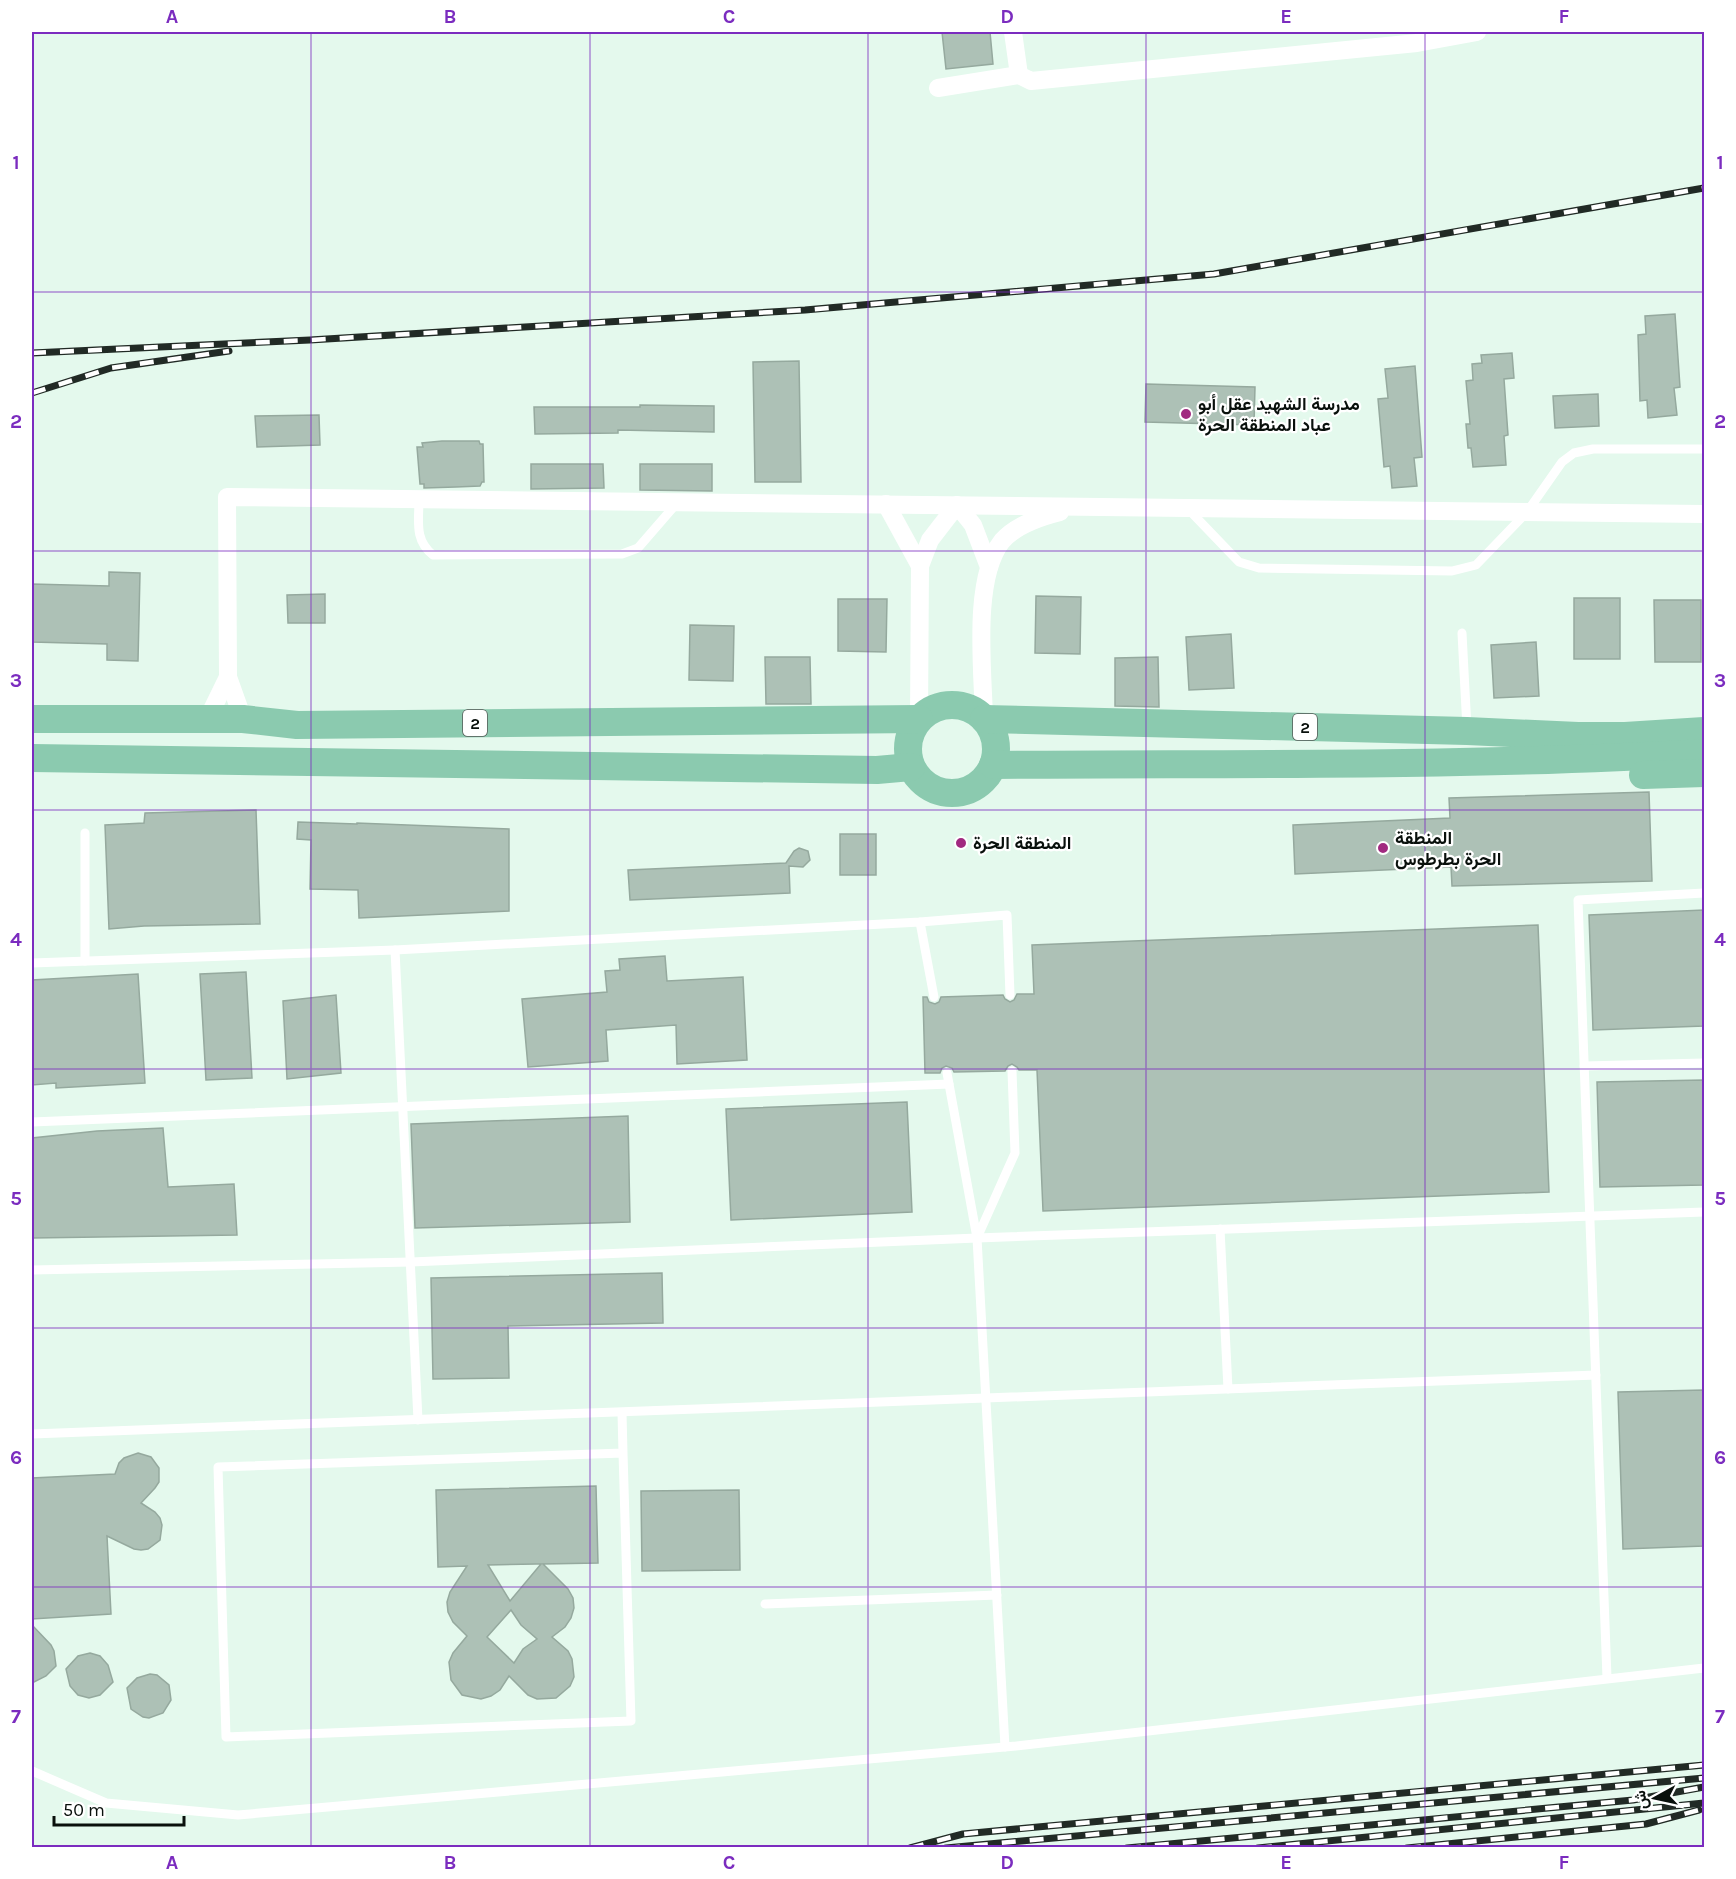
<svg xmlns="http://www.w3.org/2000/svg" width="1736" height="1879" font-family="Karla,Vazirmatn,sans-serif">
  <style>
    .building { fill: #adc1b6; stroke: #95a99e; stroke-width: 1.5; fill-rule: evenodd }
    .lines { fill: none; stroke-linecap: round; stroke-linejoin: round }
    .service { stroke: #fff; stroke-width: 9 }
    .minor { stroke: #fff; stroke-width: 18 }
    .primary { stroke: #8bcaaf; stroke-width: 28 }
    .rail-casing { stroke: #212a25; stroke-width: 7 }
    .rail { stroke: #fff; stroke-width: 4.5; stroke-dasharray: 14; stroke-linecap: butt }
    .grid { fill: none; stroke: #7b2cbf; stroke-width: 1.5; stroke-opacity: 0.55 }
    .poi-dot { fill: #a12980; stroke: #fff; stroke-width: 2 }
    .labels { text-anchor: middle; stroke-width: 4.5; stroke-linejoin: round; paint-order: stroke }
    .shield { fill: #fff; stroke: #535855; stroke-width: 1.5 }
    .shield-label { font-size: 16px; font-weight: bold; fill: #09100c }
    .poi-label { font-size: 18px; font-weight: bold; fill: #09100c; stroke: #fff; text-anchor: start }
    .neatline { fill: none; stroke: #7b2cbf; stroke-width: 2 }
    .grid-label { font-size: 20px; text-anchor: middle; font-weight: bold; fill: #7b2cbf }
  </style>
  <rect width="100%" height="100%" fill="#e4f9ed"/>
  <g class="building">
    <path d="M942,32H990L993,64L946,69Z"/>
    <path d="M1675,314L1680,387L1674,388L1677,415L1648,418L1647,400L1640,401L1638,335L1646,334L1645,316Z"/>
    <path d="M1512,353L1514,378L1504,379L1508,435L1504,436L1506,465L1473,467L1471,448H1468L1466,424H1470L1466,381L1473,380L1472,364L1482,363L1481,355Z"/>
    <path d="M799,361L801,482H755L753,362Z"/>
    <path d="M1415,366L1422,457L1414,458L1417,486L1392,488L1390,466L1384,467L1378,399L1388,398L1385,369Z"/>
    <path d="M1146,384L1255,387L1254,425L1145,422Z"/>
    <path d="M1598,394L1599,426L1555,428L1553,396Z"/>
    <path d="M640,405L714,406V432L618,430V433L535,434L534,407H640Z"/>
    <path d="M319,415L320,445L257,447L255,416Z"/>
    <path d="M442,441H479L480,444H483L484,482H482L480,486L456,487L424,488V484H420L417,447H423L422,443Z"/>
    <path d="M531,464H603L604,488L531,489Z"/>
    <path d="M640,464H712V491L640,490Z"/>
    <path d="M109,572L140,573L138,661L107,660V644L32,642V584L109,586Z"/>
    <path d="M325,594V623H288L287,595Z"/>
    <path d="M1036,596L1081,597L1080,654L1035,653Z"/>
    <rect x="1574" y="598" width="46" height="61"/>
    <path d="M838,599H887L886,652L838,651Z"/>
    <path d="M1654,600H1701V662H1655Z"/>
    <path d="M690,625L734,626L733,681L689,680Z"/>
    <path d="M1231,634L1234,688L1189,690L1186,637Z"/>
    <path d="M1536,642L1539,696L1494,698L1491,645Z"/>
    <path d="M765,657H810L811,704H766Z"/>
    <path d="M1158,657L1159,707L1115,706V658Z"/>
    <path d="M1649,792L1652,881L1452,886L1451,867L1295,874L1293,825L1450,818L1449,798Z"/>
    <path d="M256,810L260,924L144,926L109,929L105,825L144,823L145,813Z"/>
    <path d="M298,822L357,824V823L509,829V911L359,918L358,890L310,889L311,840L297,839Z"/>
    <rect x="840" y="834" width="36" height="41"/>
    <path d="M799,848L808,851L810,860L803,867L789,866L790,893L630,900L628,870L786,863L794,851Z"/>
    <path d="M1704,910V1026L1593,1030L1589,915Z"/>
    <path d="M1538,925L1549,1192L1043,1211L1037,1070H1019L1017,1067L1012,1064L1008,1066L1005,1071L954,1072L952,1068L946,1066L942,1068L940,1073H925L923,997H927L929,1002L935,1004L939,1002L941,997L1003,995L1005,999L1010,1002L1014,1000L1017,994H1034L1032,945Z"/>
    <path d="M665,956L667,981L743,977L747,1060L677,1064L676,1025L606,1030L608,1061L528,1067L522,999L607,992L605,971L620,970L619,959Z"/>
    <path d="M246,972L252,1078L206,1080L200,974Z"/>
    <path d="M138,974L145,1083L56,1088V1083L32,1085V980Z"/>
    <path d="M336,995L341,1073L287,1079L283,1001Z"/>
    <path d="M1704,1080V1185L1600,1187L1597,1082Z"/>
    <path d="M907,1102L912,1212L731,1220L726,1109Z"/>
    <path d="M628,1116L630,1222L415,1228L411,1124Z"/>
    <path d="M163,1128L168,1187L234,1184L237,1235L32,1238V1138L97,1131Z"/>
    <path d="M662,1273L663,1323L508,1326L509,1378L433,1379L431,1278Z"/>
    <path d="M1704,1390V1546L1623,1549L1618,1392Z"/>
    <path d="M138,1453L151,1457L159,1468V1482L155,1488L141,1503L155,1512L160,1518L162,1525L160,1540L148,1549L141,1550L134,1549L107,1536L111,1614L32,1619V1478L115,1474L119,1463L124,1458Z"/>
    <path d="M596,1486L598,1563L543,1564L568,1589L573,1598L574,1608L571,1618L565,1627L552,1637L568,1651L572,1659L574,1677L570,1686L556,1698L537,1699L528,1695L509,1676L500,1690L491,1696L481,1699L462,1695L451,1680L449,1662L453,1653L467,1636L453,1622L448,1612L447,1602L450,1592L467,1566L438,1567L436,1490ZM536,1564H541L510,1601L488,1565ZM511,1610L521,1625L537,1639L523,1649L514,1663L487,1637Z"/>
    <path d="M739,1490L740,1570L642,1571L641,1491Z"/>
    <path d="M32,1625L51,1645L54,1651L56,1666L46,1676L32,1683Z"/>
    <path d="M90,1653L100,1656L108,1665L113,1682L100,1695L89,1698L78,1695L70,1686L66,1669L78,1656Z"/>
    <path d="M150,1674L157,1675L169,1685L171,1700L163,1713L149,1718L143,1717L131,1709L127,1688L137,1678Z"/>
  </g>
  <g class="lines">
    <g class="service">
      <path d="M419,499C419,521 414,540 433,555L622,554L638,548L677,503"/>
      <path d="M1189,510L1239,562L1259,568L1452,571L1476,565L1527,512L1562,462L1574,453L1593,449H1704"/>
      <path d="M1462,633L1467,729"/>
      <path d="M85,833V961"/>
      <path d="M920,922L934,997"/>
      <path d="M395,950L418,1420"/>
      <path d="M32,963L395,950L920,922L1007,915L1010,995"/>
      <path d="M1584,1066L1704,1063"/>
      <path d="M947,1073L977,1238L1015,1153L1012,1071"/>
      <path d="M32,1122L949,1084"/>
      <path d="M1220,1229L1228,1389"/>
      <path d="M977,1238L1005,1747"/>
      <path d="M32,1270L411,1262L977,1238L1704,1212"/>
      <path d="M622,1413L623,1453L631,1721L226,1737L218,1467L623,1453"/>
      <path d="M32,1434L1596,1375"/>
      <path d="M765,1604L997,1595"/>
      <path d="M1607,1678L1578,900L1704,893"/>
      <path d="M32,1771L106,1803L238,1815L1016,1746L1704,1668"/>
    </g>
    <g class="minor">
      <path d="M1013,32L1019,75L1031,81L1417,43L1477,32"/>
      <path d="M938,88L1019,75"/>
      <path d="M886,504L920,566"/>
      <path d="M243,719L228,677L227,497L1704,514"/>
      <path d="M919,719L920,566L930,540L957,505L973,525L989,567"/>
      <path d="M984,719C983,671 972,579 1002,541C1016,525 1040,517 1060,512"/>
      <path d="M207,720L228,677"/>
    </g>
    <g class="primary">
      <circle cx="952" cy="749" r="44"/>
      <path d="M32,719H243L297,725L919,719"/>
      <path d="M984,719L1467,731L1578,736H1625L1704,731"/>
      <path d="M32,758L877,770L911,767"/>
      <path d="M993,765C1230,763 1468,767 1704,753"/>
      <path d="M1643,775L1704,773"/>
    </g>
    <defs>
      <g id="rail">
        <path d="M32,353L310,340L805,310L1214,274L1704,188"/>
        <path d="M32,393L111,368L229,351"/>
        <path d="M910,1848L963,1834L1704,1765"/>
        <path d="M946,1848L1704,1778"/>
        <path d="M1127,1848L1633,1800L1704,1787"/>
        <path d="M1258,1848L1704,1803"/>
        <path d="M1407,1848L1646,1824L1699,1810"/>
      </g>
    </defs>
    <use href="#rail" class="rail-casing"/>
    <use href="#rail" class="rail"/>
  </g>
  <path class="grid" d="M311,32V1848M590,32V1848M868,32V1848M1146,32V1848M1425,32V1848M32,292H1704M32,551H1704M32,810H1704M32,1069H1704M32,1328H1704M32,1587H1704"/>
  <g class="poi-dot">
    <circle cx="1186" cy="414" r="6"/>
    <circle cx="961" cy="843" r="6"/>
    <circle cx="1383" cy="848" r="6"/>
  </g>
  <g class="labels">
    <g class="shield">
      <rect x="463" y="710" width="24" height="26" rx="4.5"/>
      <rect x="1293" y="714" width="24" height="26" rx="4.5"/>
    </g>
    <g class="shield-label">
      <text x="475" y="729">2</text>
      <text x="1305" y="733">2</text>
    </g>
    <g class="poi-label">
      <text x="1198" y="410">مدرسة الشهيد عقل أبو<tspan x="1198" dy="21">عباد المنطقة الحرة</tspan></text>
      <text x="1395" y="844">المنطقة<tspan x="1395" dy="21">الحرة بطرطوس</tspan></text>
      <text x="973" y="849">المنطقة الحرة</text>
    </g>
  </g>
  <rect width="1736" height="1879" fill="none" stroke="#ffffff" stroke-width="66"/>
  <g transform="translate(1655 1798) rotate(262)" stroke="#ffffff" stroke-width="4.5" paint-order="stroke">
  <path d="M0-4.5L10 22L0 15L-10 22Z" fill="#09100c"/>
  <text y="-9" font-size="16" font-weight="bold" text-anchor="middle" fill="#09100c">ش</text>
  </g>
  <path d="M54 1816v9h130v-9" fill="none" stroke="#09100c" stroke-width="3"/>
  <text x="63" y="1816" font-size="18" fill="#09100c" stroke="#ffffff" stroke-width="4.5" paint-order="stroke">50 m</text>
  <rect x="33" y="33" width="1670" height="1813" class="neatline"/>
  <g class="grid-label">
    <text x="172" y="23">A</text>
    <text x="450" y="23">B</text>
    <text x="729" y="23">C</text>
    <text x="1007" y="23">D</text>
    <text x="1286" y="23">E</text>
    <text x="1564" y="23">F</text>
    <text x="16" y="169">1</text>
    <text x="1720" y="169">1</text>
    <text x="16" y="428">2</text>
    <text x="1720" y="428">2</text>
    <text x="16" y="687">3</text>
    <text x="1720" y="687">3</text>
    <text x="16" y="946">4</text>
    <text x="1720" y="946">4</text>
    <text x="16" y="1205">5</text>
    <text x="1720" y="1205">5</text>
    <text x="16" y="1464">6</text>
    <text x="1720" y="1464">6</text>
    <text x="16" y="1723">7</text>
    <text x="1720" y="1723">7</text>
    <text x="172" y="1869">A</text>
    <text x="450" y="1869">B</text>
    <text x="729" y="1869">C</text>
    <text x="1007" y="1869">D</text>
    <text x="1286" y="1869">E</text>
    <text x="1564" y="1869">F</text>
  </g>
</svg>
